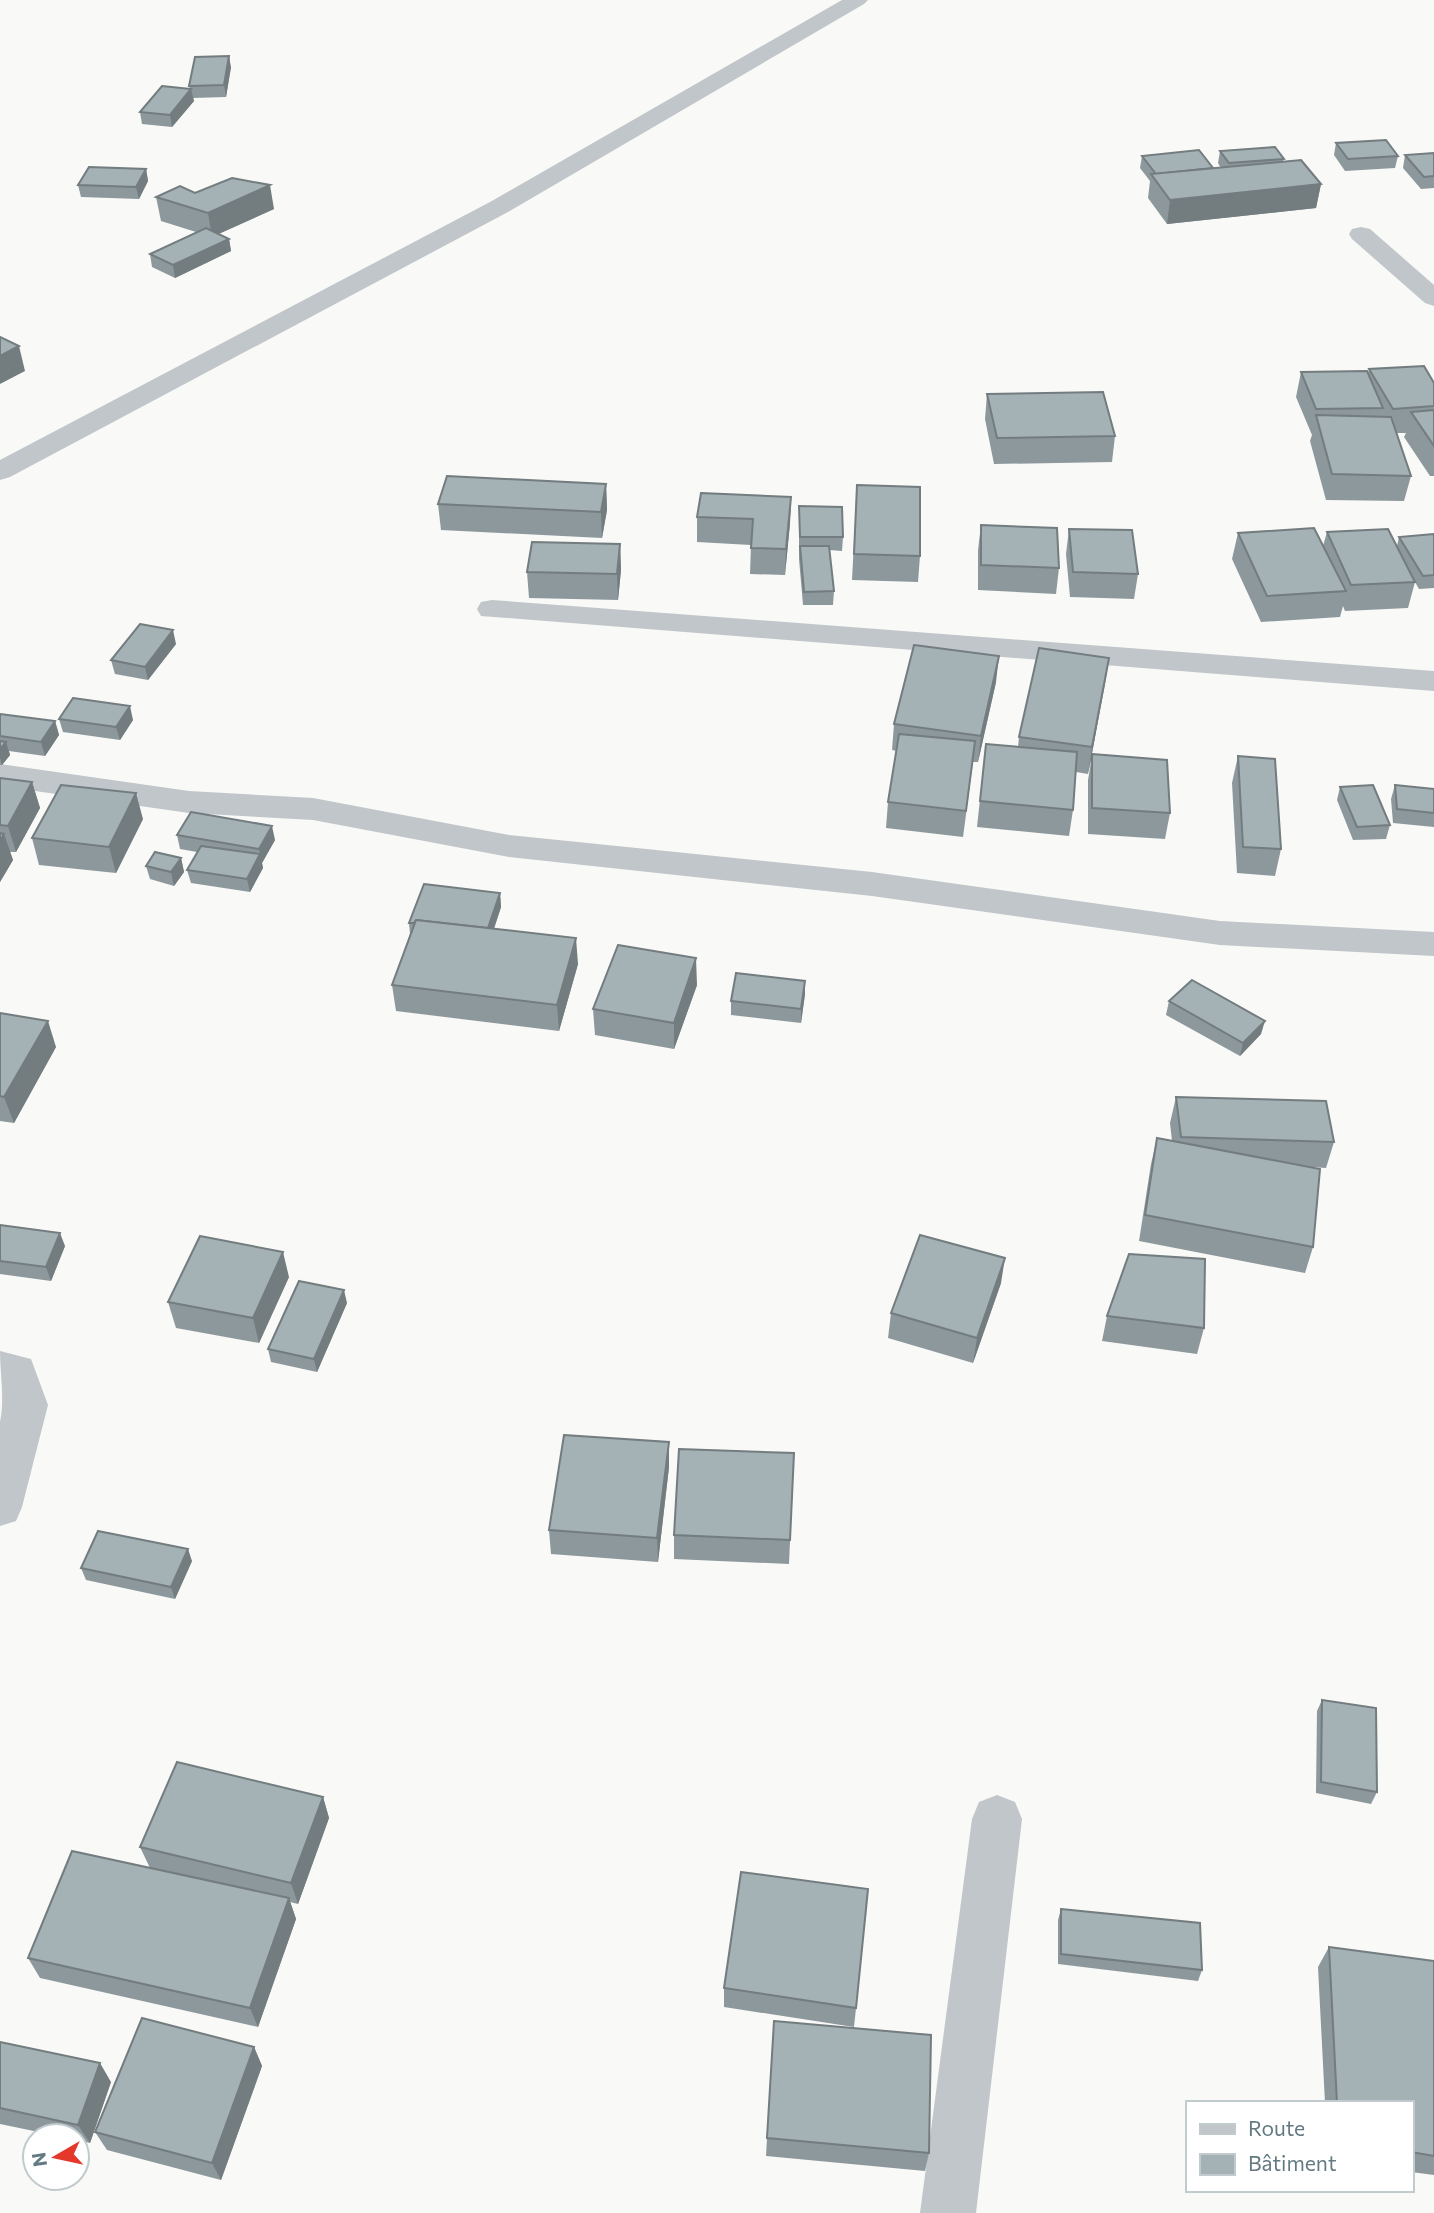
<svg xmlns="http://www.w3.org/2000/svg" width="1434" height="2213" font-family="Commissioner,sans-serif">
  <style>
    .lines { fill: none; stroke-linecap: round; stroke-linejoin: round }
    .minor { fill: #c0c6c9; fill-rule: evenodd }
    .wall { fill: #8d989c }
    .shaded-wall { fill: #737c7f }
    .building { fill: #a4b1b5; stroke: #737c7f; stroke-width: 2 }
  </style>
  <rect width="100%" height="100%" fill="#f9f9f7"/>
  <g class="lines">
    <g class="minor">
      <path d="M842,0H868L864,4L508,212L10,477L0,480V460L490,202Z"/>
      <path d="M1361,227L1370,229L1434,285V306L1425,303L1352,239L1349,234L1352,229Z"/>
      <path d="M492,600L1434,671V691L481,616L477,609L481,602Z"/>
      <path d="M0,764L189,791L313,798L509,835L872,872L1220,921L1434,932V956L1220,945L872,896L509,857L313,820L189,813L0,786Z"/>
      <path d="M0,1351L31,1359L48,1405L22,1507L16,1521L0,1526V1422C5,1401 0,1374 0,1351Z"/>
      <path d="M997,1795L1015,1802L1022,1819L976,2213H920L972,1819L979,1802Z"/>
    </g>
  </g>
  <g class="wall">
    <path d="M231,67L226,97L193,98L194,101L172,127L142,124L140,112L190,89L189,86Z"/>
    <path d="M1336,143L1398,156L1395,168L1345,171L1334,155Z"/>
    <path d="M1220,151L1284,159L1283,161L1321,184L1316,208L1167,224L1148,198L1150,181L1140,168L1142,156L1213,168H1221L1218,163Z"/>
    <path d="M1434,153V188L1421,189L1403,168L1405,155Z"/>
    <path d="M146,169L148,181L139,199L81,197L78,185Z"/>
    <path d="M195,193L274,209L218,234L229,239L231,251L175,278L152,267L150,254L196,232L161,221L156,197Z"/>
    <path d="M1369,369L1434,383V476H1430L1404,437L1406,433H1397L1411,476L1404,501L1326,500L1310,441L1312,435L1296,397L1301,372L1368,373Z"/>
    <path d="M987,394L1115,436L1112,462L994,464L985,419Z"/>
    <path d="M606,484L607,510L602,538L441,530L438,504Z"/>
    <path d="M857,485L920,556L918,582L852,580Z"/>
    <path d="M791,497L790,523L785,575L750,574L751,545L697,542V517Z"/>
    <path d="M799,506L843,537L842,551L829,550L834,591L833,605H803L799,559Z"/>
    <path d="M981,525L1059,568L1056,594L978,590V550Z"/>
    <path d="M1069,529L1138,574L1134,599L1070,597L1066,554Z"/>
    <path d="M1327,532L1397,546L1399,537L1434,534V588L1419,589L1415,582L1408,608L1345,611L1343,606L1340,617L1261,622L1232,559L1238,533L1323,546Z"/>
    <path d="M620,544L621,570L618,600L529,598L527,572Z"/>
    <path d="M176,644L148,680L115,674L111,660Z"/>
    <path d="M1109,658L1092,754L1170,813L1165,839L1088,834V780L1092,756L1088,774L1076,772L1073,810L1069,836L977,827L986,744L1018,747L1019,737Z"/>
    <path d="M996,682L978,762H973L963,837L886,828L888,802L897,751L892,750L894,724Z"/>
    <path d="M0,714L55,721L59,735L45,756L9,751L10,755L2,765H0Z"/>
    <path d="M59,719L133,720L120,740L63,732Z"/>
    <path d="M1238,756L1281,849L1275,876L1237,873L1232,783Z"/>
    <path d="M0,778L32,782L40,808L16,852H10L13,860L0,882Z"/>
    <path d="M1395,785L1434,789V827L1393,823L1391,799Z"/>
    <path d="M1340,787L1390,825L1386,839L1353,840L1337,800Z"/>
    <path d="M143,819L116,873L39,865L32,838Z"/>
    <path d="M177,835L275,840L262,863L263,868L250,892L191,883L187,870L197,852L180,849Z"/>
    <path d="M181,858L184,872L174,886L150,879L146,866Z"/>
    <path d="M500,893L501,907L494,929L578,964L559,1031L396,1011L392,985L410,934L409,923Z"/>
    <path d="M697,985L674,1049L595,1035L593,1009Z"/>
    <path d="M805,994L801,1023L731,1015V1001Z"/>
    <path d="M1169,1001L1261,1034L1240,1056L1166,1015Z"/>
    <path d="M0,1013L56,1047L14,1123L0,1121Z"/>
    <path d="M1176,1097L1334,1142L1326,1168L1311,1167L1313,1247L1305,1273L1139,1241L1151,1164L1157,1138L1172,1141L1170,1123Z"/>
    <path d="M0,1225L65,1246L51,1281L0,1274Z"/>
    <path d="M289,1277L259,1343L176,1328L168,1302Z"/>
    <path d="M1001,1283L973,1363L888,1338L891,1313Z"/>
    <path d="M347,1303L317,1372L271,1362L268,1349Z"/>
    <path d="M1107,1316L1204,1328L1197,1354L1102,1341Z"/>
    <path d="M794,1453L789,1564L674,1559V1535Z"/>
    <path d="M669,1467L658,1562L551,1554L549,1530Z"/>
    <path d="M192,1561L175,1599L86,1580L81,1568Z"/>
    <path d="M1322,1700L1377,1792L1371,1804L1316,1793L1317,1711Z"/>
    <path d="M323,1797L329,1818L298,1904L290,1902L296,1919L258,2027L40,1978L28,1958L150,1868L140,1847Z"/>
    <path d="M1061,1909L1202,1970L1198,1981L1058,1964V1920Z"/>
    <path d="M1329,1947L1434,1961V2175L1411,2172V2103H1325L1318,1967Z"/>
    <path d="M724,1988L856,2008L854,2027L724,2007Z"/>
    <path d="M774,2021L929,2153L925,2171L766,2156Z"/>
    <path d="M0,2042L111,2082L90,2143L77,2140V2136H58L0,2124Z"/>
    <path d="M254,2047L262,2066L221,2180L107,2150L95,2132Z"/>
  </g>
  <g class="shaded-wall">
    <path d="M229,56L231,67L226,97L224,85Z"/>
    <path d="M191,89L194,101L172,127L170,115Z"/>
    <path d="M146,169L148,181L139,199L136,187Z"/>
    <path d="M1321,184L1316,208L1167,224L1170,200Z"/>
    <path d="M270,185L274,209L212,237L208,213Z"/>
    <path d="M229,239L231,251L175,278L173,265Z"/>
    <path d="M19,346L25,371L0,384V356Z"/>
    <path d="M606,484L607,510L602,538L601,512Z"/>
    <path d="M791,497L790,523L785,575L786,549Z"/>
    <path d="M620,544L621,570L618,600L617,574Z"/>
    <path d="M173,630L176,644L148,680L145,667Z"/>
    <path d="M999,656L996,682L978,762L981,736Z"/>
    <path d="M1109,658L1105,684L1088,774L1092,747Z"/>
    <path d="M130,706L133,720L120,740L116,727Z"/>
    <path d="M55,721L59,735L45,756L41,742Z"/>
    <path d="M6,742L10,755L2,765L0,758V749Z"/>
    <path d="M32,782L40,808L16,852L8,826Z"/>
    <path d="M136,793L143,819L116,873L109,847Z"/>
    <path d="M272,826L275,840L262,863L263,868L250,892L247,879L260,854L259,849Z"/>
    <path d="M4,834L13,860L0,882V841Z"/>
    <path d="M181,858L184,872L174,886L171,872Z"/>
    <path d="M500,893L501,907L488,946L486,932Z"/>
    <path d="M576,938L578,964L559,1031L557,1005Z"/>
    <path d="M696,958L697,985L674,1049V1023Z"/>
    <path d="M805,981V994L801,1023V1009Z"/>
    <path d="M48,1021L56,1047L14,1123L4,1097Z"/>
    <path d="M1265,1021L1261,1034L1240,1056L1243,1043Z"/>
    <path d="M60,1233L65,1246L51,1281L46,1267Z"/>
    <path d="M283,1252L289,1277L259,1343L253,1318Z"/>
    <path d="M1005,1258L1001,1283L973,1363L977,1338Z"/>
    <path d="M344,1290L347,1303L317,1372L314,1359Z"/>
    <path d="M669,1442V1467L658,1562L657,1538Z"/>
    <path d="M188,1549L192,1561L175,1599L171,1587Z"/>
    <path d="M323,1797L329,1818L298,1904L291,1883Z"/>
    <path d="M289,1898L296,1919L258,2027L250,2008Z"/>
    <path d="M254,2047L262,2066L221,2180L212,2163Z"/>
    <path d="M100,2063L111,2082L90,2143L78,2125Z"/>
  </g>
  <g class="building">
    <path d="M229,56L224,85L189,86L195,57Z"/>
    <path d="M162,86L191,89L170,115L140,112Z"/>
    <path d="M1386,140L1398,156L1348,159L1336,143Z"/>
    <path d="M1275,147L1284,159L1229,163L1220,151Z"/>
    <path d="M1199,150L1213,168L1156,174L1142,156Z"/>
    <path d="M1434,153V176L1424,177L1405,155Z"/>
    <path d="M1301,160L1321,184L1170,200L1151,174Z"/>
    <path d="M89,167L146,169L136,187L78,185Z"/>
    <path d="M232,178L270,185L208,213L156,197L180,186L195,193Z"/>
    <path d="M206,228L229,239L173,265L150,254Z"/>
    <path d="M0,337L19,346L0,356Z"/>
    <path d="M1424,366L1434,383V406L1393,409L1369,369Z"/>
    <path d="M1367,371L1383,408L1316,409L1301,372Z"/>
    <path d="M1103,392L1115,436L997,438L987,394Z"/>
    <path d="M1434,410V446L1411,412Z"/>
    <path d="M1316,415L1391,417L1411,476L1332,474Z"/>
    <path d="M447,476L606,484L601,512L438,504Z"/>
    <path d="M857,485L920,487V556L854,554Z"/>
    <path d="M701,493L791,497L786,549L751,548L753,519L697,517Z"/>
    <path d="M799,506L842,507L843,537H800Z"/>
    <path d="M981,525L1057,528L1059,568L981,565Z"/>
    <path d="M1314,528L1346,591L1267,596L1238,533Z"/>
    <path d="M1069,529L1132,530L1138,574L1073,572Z"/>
    <path d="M1388,529L1415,582L1351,585L1327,532Z"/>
    <path d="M1434,534V575L1423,576L1399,537Z"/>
    <path d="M532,542L620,544L617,574L527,572Z"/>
    <path d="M800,546H829L834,591L804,592Z"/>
    <path d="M140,624L173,630L145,667L111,660Z"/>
    <path d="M914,645L999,656L981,736L894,724Z"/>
    <path d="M1039,648L1109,658L1092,747L1019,737Z"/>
    <path d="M73,698L130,706L116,727L59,719Z"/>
    <path d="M0,714L55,721L41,742L0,736Z"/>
    <path d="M899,734L975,741L966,811L888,802Z"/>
    <path d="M0,741L6,742L0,749Z"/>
    <path d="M986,744L1077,752L1073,810L980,801Z"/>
    <path d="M1092,754L1167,760L1170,813L1092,808Z"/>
    <path d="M1238,756L1275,759L1281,849L1243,847Z"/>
    <path d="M0,778L32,782L8,826L0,825Z"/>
    <path d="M61,785L136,793L109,847L32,838Z"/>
    <path d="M1373,785L1390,825L1357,827L1340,787Z"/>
    <path d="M1395,785L1434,789V813L1397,809Z"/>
    <path d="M191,812L272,826L259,849L177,835Z"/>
    <path d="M0,833L4,834L0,841Z"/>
    <path d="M201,846L260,854L247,879L187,870Z"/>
    <path d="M155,852L181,858L171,872L146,866Z"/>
    <path d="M424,884L500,893L488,928L416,920L414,923H409Z"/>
    <path d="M416,920L576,938L557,1005L392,985Z"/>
    <path d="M618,945L696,958L674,1023L593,1009Z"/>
    <path d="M736,973L805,981L801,1009L731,1001Z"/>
    <path d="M1192,980L1265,1021L1243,1043L1169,1001Z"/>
    <path d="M0,1013L48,1021L4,1097L0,1096Z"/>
    <path d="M1176,1097L1326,1101L1334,1142L1181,1137Z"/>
    <path d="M1157,1138L1320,1169L1313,1247L1145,1215Z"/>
    <path d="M0,1225L60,1233L46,1267L0,1261Z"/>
    <path d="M920,1235L1005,1258L977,1338L891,1313Z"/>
    <path d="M200,1236L283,1252L253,1318L168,1302Z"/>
    <path d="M1129,1254L1205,1259L1204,1328L1107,1316Z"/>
    <path d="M299,1281L344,1290L314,1359L268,1349Z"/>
    <path d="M564,1435L669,1442L657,1538L549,1530Z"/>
    <path d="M679,1449L794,1453L790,1540L674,1535Z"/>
    <path d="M98,1531L188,1549L171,1587L81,1568Z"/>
    <path d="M1322,1700L1376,1708L1377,1792L1321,1782Z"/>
    <path d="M177,1762L323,1797L291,1883L140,1847Z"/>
    <path d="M72,1851L289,1898L250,2008L28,1958Z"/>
    <path d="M741,1872L868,1889L856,2008L724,1988Z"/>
    <path d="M1061,1909L1200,1923L1202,1970L1061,1954Z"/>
    <path d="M1329,1947L1434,1961V2156L1411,2152V2103H1337Z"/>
    <path d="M142,2018L254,2047L212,2163L95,2132Z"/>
    <path d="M774,2021L931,2035L929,2153L767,2138Z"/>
    <path d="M0,2042L100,2063L78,2125L0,2108Z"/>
  </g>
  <rect x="1186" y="2101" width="228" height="91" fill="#ffffff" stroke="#c1cacd" stroke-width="2"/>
  <rect x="1200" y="2124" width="35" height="10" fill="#c0c6c9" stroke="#c1cacd" stroke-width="2"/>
  <text x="1248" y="2136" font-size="21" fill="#647a82">Route</text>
  <rect x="1200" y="2154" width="35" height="21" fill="#a4b1b5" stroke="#c1cacd" stroke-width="2"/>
  <text x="1248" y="2171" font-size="21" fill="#647a82">Bâtiment</text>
  <g transform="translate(56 2157) rotate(261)"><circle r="33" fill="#ffffff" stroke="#c1cacd" stroke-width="2"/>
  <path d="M0-5L12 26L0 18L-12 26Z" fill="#e4382b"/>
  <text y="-10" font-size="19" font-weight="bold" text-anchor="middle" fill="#647a82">N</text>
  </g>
</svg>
